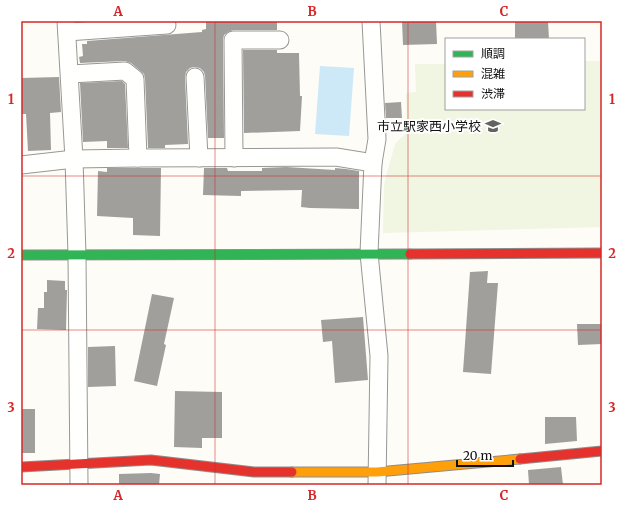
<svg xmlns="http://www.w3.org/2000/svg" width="623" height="506" font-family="Merriweather,'Noto Sans JP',serif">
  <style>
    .pitch { fill: #f0f6e1 }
    .water { fill: #cde8f7 }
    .building { fill: #a19f9c }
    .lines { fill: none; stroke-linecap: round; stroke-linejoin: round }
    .street-casing { stroke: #979795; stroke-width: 19 }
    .fast-casing { stroke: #8e8d8b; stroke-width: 11 }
    .slow-casing { stroke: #8e8d8b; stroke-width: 11 }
    .jam-casing { stroke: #8e8d8b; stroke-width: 11 }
    .street { stroke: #fffffe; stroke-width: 17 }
    .fast { stroke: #30b455; stroke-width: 9 }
    .slow { stroke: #ff9f0a; stroke-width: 9 }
    .jam { stroke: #e5322d; stroke-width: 9 }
    .grid { fill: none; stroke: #d62828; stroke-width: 1; stroke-opacity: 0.55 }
    .labels { text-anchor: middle; stroke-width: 4; stroke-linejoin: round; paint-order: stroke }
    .poi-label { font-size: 13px; fill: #111; stroke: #fff; text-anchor: end }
    .neatline { fill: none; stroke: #d62828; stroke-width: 1.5 }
    .grid-label { font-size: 13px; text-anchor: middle; font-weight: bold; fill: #d62828 }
  </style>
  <rect width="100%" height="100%" fill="#fdfcf7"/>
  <path class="pitch" d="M584,61H602V227L383,233L384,184L395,144L407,132L406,93L416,92L415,64H446V109H584Z"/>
  <path class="water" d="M320,66L354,68L349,136L315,134Z"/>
  <g class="building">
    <path d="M206,21H277V30H233L228,32L224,35L223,40L224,138H208L205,76L204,72L200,68L194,67L190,68L186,72L185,77L188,144L165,145V148H148L145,79L144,74L131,63L125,61L80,63L79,57L83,56L82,44H87V41L202,32V30L206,29Z"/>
    <path d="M402,21H436L437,44L403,45Z"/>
    <path d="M515,21H548L549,39H515Z"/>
    <path d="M243,50H277V53H299L300,96H302L300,131L244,133Z"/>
    <path d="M59,77L61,112L50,113L51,150L28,151L26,114H21V78Z"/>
    <path d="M122,81L125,84L128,148H107V141L83,142L80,83Z"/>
    <path d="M401,102L402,118H386L385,103Z"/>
    <path d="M286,167L335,170V168L346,169L359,171V209L310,208L301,207L302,190L241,191V196L203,195L204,168H227L228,171H262V168Z"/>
    <path d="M107,168H161L160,236L133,235V218L97,216L98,171L107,172Z"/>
    <path d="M488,271L487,283H498L491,374L463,372L470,272Z"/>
    <path d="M47,280L65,281V290H67L66,330L37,329L38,308H44V292H47Z"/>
    <path d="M152,294L174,298L164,344L166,345L157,386L134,381Z"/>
    <path d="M363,317L368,380L335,383L332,341L323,342L321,320Z"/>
    <path d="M577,324H602V344L578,345Z"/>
    <path d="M115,346L116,386L88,387V347Z"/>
    <path d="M175,391L222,392V438H202V448L174,447Z"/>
    <rect x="21" y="409" width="14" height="44"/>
    <path d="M545,417H576L577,441L545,444Z"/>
    <path d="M561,467L563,485H529L528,470Z"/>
    <path d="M151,473L160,474L159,485H119V474Z"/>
  </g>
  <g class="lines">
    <defs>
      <g id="street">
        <path d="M66,21L74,159L77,255L79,485"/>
        <path d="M371,21L377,139L373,163L369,253L379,356L377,485"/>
        <path d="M67,32L167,25"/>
        <path d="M70,74L125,71L135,79L138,158"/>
        <path d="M195,77L199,158"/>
        <path d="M234,158L233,40H280"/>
        <path d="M21,165L74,159L138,158L336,157L373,163"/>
      </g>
      <path id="fast" d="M21,255L410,254"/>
      <path id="slow" d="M292,472H377L520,459"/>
      <g id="jam">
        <path d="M410,254L602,253"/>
        <path d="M520,459L602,451"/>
        <path d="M21,467L151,460L254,472H292"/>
      </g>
    </defs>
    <use href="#street" class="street-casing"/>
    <use href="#fast" class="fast-casing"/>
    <use href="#slow" class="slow-casing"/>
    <use href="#jam" class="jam-casing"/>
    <use href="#street" class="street"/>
    <use href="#fast" class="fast"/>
    <use href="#slow" class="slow"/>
    <use href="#jam" class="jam"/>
  </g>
  <path class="grid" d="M215,21V485M408,21V485M21,176H602M21,330H602"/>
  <defs>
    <symbol id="school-bare" viewBox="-9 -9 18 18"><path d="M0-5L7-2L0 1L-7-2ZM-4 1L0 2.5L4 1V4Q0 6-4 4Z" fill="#646362" stroke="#fff" stroke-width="2.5" paint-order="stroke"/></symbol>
  </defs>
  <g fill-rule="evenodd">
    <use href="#school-bare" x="482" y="115" width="22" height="22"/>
  </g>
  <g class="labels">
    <g class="poi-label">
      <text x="481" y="131">市立駅家西小学校</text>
    </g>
  </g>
  <rect width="623" height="506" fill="none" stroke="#ffffff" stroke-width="44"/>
  <rect x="445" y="38" width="140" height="72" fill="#ffffff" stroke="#a0a0a0"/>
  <rect x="453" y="51" width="20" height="6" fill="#30b455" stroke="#a0a0a0"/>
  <text x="481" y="58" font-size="12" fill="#111111">順調</text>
  <rect x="453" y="71" width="20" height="6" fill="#ff9f0a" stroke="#a0a0a0"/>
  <text x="481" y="78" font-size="12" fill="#111111">混雑</text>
  <rect x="453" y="91" width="20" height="6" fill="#e5322d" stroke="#a0a0a0"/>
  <text x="481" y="98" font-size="12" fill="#111111">渋滞</text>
  <path d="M457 460v6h56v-6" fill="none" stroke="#111111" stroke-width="2"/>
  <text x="463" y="460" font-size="12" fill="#111111" stroke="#ffffff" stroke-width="3" paint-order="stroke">20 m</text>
  <rect x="22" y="22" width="579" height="462" class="neatline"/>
  <g class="grid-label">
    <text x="118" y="16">A</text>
    <text x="312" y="16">B</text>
    <text x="504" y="16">C</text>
    <text x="11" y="104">1</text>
    <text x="612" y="104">1</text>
    <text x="11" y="258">2</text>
    <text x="612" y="258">2</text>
    <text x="11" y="412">3</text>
    <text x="612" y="412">3</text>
    <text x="118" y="500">A</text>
    <text x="312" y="500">B</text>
    <text x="504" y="500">C</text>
  </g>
</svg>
